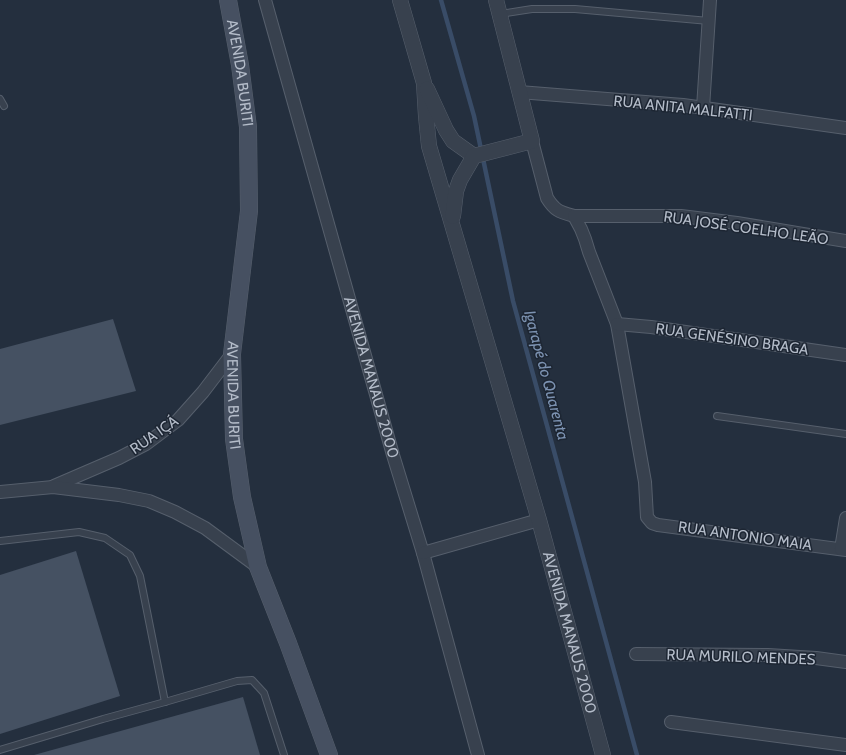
<svg xmlns="http://www.w3.org/2000/svg" width="846" height="755" font-family="Cabin,sans-serif">
  <style>
    .lines { fill: none; stroke-linecap: round; stroke-linejoin: round }
    .stream { stroke: #394c67; stroke-width: 4.5 }
    .building { fill: #455162 }
    .service-casing { stroke: #565f6c; stroke-width: 8 }
    .minor-casing { stroke: #565f6c; stroke-width: 14 }
    .tertiary-casing { stroke: #565f6c; stroke-width: 16 }
    .secondary-casing { stroke: #565f6c; stroke-width: 18 }
    .service { stroke: #38414e; stroke-width: 6 }
    .minor { stroke: #38414e; stroke-width: 12 }
    .tertiary { stroke: #38414e; stroke-width: 15 }
    .secondary { stroke: #465061; stroke-width: 17 }
    .labels { text-anchor: middle; stroke-width: 3; stroke-linejoin: round; paint-order: stroke }
    .street-label { font-size: 15px; fill: #b4bcc9; stroke: #1d2633 }
    .water-label { font-size: 16px; font-style: italic; fill: #7c92b1; stroke: #1d2633 }
  </style>
  <rect width="100%" height="100%" fill="#242f3e"/>
  <g class="lines">
    <path class="stream" d="M441,0L474,116L513,301L637,755"/>
  </g>
  <g class="building">
    <path d="M113,319L136,391L0,425V349Z"/>
    <path d="M76,551L120,696L0,734V575Z"/>
    <path d="M243,697L260,755H34Z"/>
  </g>
  <g class="lines">
    <defs>
      <g id="service">
        <path d="M500,14L532,9H575L709,21"/>
        <path d="M0,99L4,106"/>
        <path d="M717,416L846,434"/>
        <path d="M0,541L79,532L105,538L130,555L140,576L165,702"/>
        <path d="M0,750L103,719L165,702L237,681L252,680L264,693L284,755"/>
      </g>
      <g id="minor">
        <path id="s1" d="M265,0L393,455L423,553L478,755"/>
        <path d="M519,92L683,105L846,128"/>
        <path d="M703,108L710,0"/>
        <path d="M532,141L547,198C555,211 560,212 574,216L581,229L585,239L589,252L617,324L645,482L647,517L652,523L658,525L846,550"/>
        <path d="M574,216H681L737,223L846,241"/>
        <path d="M617,324L651,327L846,355"/>
        <path d="M54,486L119,458L146,444L178,420L203,392L232,354"/>
        <path d="M0,492L53,487L119,495L149,501L175,512L205,528L258,567"/>
        <path d="M841,549L846,518"/>
        <path d="M423,553L539,520"/>
        <path d="M636,654L768,655L816,658L846,662"/>
        <path d="M671,722L846,745"/>
      </g>
      <g id="tertiary">
        <path id="s2" d="M400,0L424,83L426,116L429,146L539,520L603,755"/>
        <path d="M427,89L446,130L453,141L474,156"/>
        <path d="M453,216L456,191L460,180L474,156L532,141L496,0"/>
      </g>
      <g id="secondary">
        <path id="s3" d="M228,0L240,65L248,127L249,211L232,354L234,439L242,497L258,567L288,643L329,755"/>
      </g>
    </defs>
    <use href="#service" class="service-casing"/>
    <use href="#minor" class="minor-casing"/>
    <use href="#tertiary" class="tertiary-casing"/>
    <use href="#secondary" class="secondary-casing"/>
    <use href="#service" class="service"/>
    <use href="#minor" class="minor"/>
    <use href="#tertiary" class="tertiary"/>
    <use href="#secondary" class="secondary"/>
  </g>
  <g class="labels">
    <g class="street-label">
      <text dy="5" stroke="none"><textPath href="#s3" startOffset="74">AVENIDA BURITI</textPath></text>
      <text transform="translate(683 108) rotate(6)" y="5">RUA ANITA MALFATTI</text>
      <text transform="translate(746 228) rotate(8)" y="5">RUA JOSÉ COELHO LEÃO</text>
      <text transform="translate(732 339) rotate(8)" y="5">RUA GENÉSINO BRAGA</text>
      <text dy="5" stroke="none"><textPath href="#s1" startOffset="392">AVENIDA MANAUS 2000</textPath></text>
      <text dy="5" stroke="none"><textPath href="#s3" startOffset="398">AVENIDA BURITI</textPath></text>
      <text transform="translate(154 435) rotate(-35)" y="5">RUA IÇÁ</text>
      <text transform="translate(745 536) rotate(8)" y="5">RUA ANTONIO MAIA</text>
      <text dy="5" stroke="none"><textPath href="#s2" startOffset="656">AVENIDA MANAUS 2000</textPath></text>
      <text transform="translate(741 657) rotate(2)" y="5">RUA MURILO MENDES</text>
    </g>
    <g class="water-label">
      <text transform="translate(547 375) rotate(75)" y="6">Igarapé do Quarenta</text>
    </g>
  </g>
</svg>
